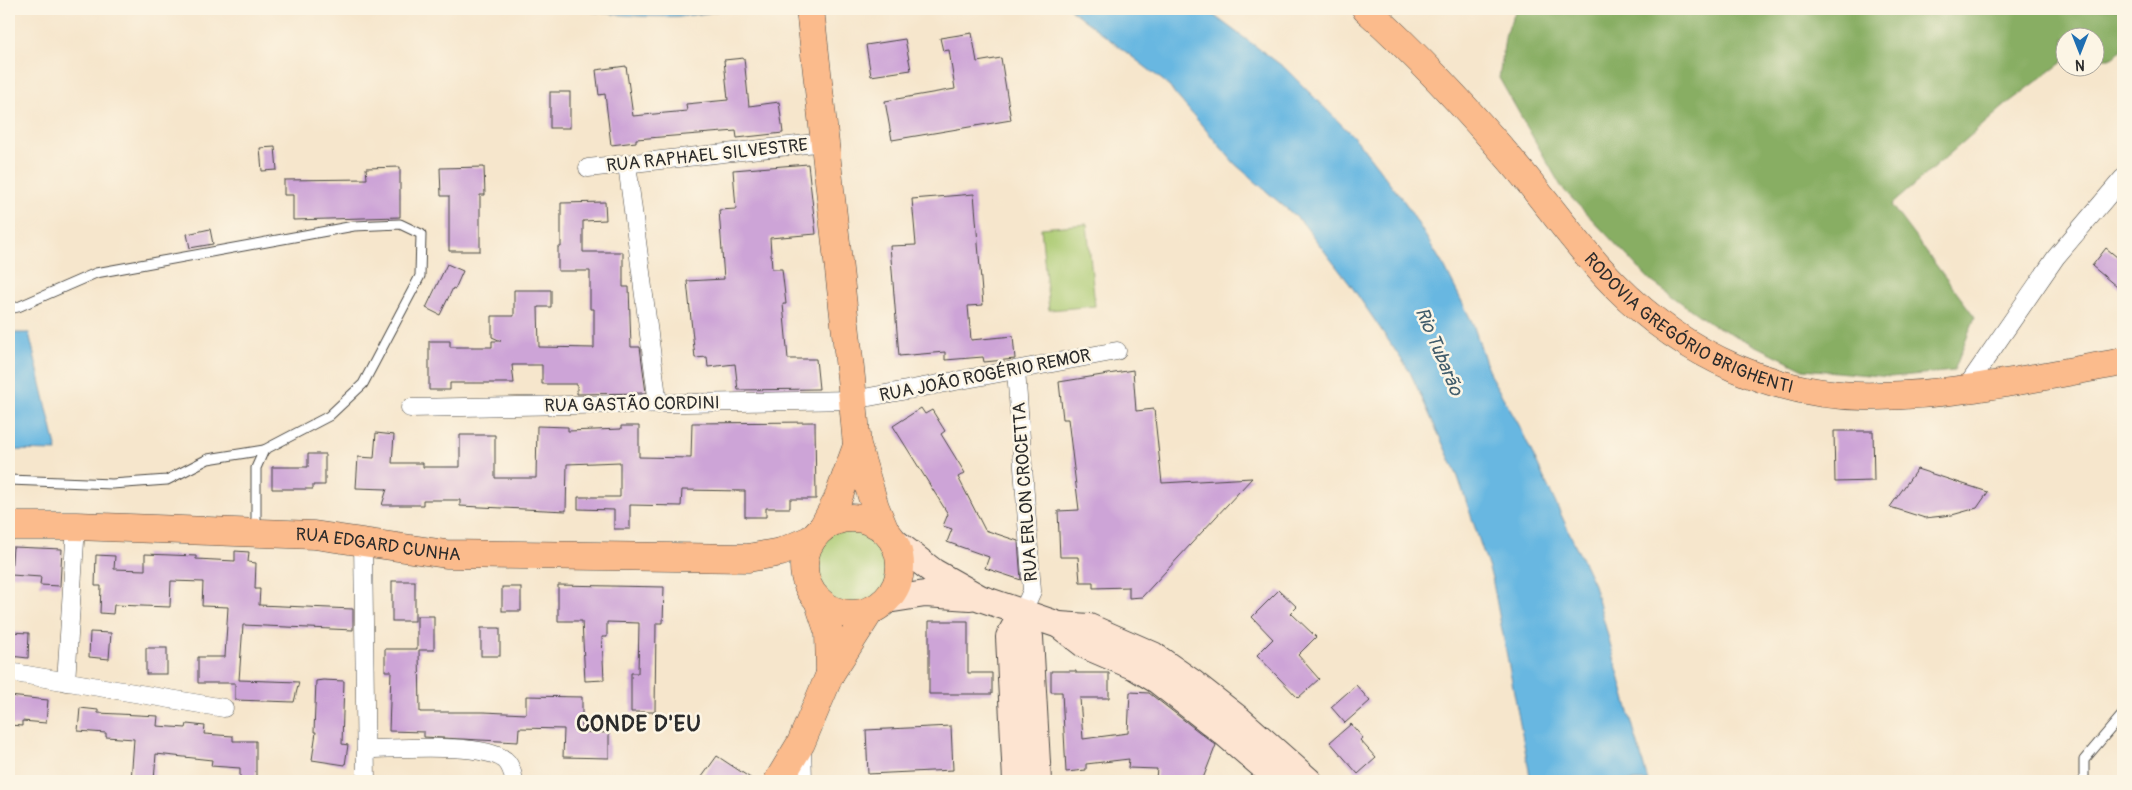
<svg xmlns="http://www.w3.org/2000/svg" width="2132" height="790" font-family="Pangolin,sans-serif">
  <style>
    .green { fill: #abca72; stroke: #6b7a4e }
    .forest { fill: #88ae64; stroke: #5a6c48 }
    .water { fill: #67b7e1; stroke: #497186 }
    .building { fill: #cda4d7 }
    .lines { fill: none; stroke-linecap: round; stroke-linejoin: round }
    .lane-casing { stroke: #494743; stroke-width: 11 }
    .street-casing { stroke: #494743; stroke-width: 19 }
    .secondary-casing { stroke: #494743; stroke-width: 28 }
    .primary-casing { stroke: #494743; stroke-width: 29 }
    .lane { stroke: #fff; stroke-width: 9 }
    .street { stroke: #fff; stroke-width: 18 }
    .secondary { stroke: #fde4d1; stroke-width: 26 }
    .primary { stroke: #fbbb8c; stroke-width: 28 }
    .labels { text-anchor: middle; stroke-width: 5; stroke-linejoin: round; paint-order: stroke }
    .street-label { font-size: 18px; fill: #2b2b2b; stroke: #fcf5e5 }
    .water-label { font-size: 19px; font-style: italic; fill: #405c6b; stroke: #fcf5e5 }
    .district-label { font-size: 22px; font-weight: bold; letter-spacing: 1px; fill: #2b2b2b; stroke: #fcf5e5 }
  </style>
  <rect width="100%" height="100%" fill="#fcf5e5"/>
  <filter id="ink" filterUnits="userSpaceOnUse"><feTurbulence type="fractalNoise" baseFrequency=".02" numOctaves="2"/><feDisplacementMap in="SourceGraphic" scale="10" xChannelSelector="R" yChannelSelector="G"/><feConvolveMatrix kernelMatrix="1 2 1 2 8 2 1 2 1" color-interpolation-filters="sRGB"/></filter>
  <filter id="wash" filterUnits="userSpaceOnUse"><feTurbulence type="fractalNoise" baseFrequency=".0096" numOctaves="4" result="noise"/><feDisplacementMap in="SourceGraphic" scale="20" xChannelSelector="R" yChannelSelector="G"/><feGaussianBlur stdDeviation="1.12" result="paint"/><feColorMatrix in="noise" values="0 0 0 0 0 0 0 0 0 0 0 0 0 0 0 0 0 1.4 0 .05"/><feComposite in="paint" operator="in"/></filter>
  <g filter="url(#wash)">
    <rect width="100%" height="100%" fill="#f6e6cc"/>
    <g class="green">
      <path d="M1087,224L1095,306L1049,310L1041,228Z"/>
      <circle cx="853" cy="566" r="40"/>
    </g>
    <path class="forest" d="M1517,9H2123V49L2112,58H2095L2094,38H2064V61L2008,103L1891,205L1975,317L1954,371L1890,377L1804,369L1711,324L1651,281L1562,188L1499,78L1506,32Z"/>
    <g class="water">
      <path d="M572,9H726C676,22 624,16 572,9Z"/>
      <path d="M1070,9H1205L1285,68L1356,139L1406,204L1445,268L1473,324L1490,375L1519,425L1594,585L1648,781H1531L1492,578L1458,477L1410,372L1352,287L1302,222L1235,164L1165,82Z"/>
      <path d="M9,333H29L57,451L9,450Z"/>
    </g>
    <g id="blocks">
      <g class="building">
        <path d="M972,33L977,62L1001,58L1011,120L892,140L885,101L955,89L949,50L943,51L940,38Z"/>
        <path d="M905,39L911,70L871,76L866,45Z"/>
        <path d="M744,58L749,106L779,102L783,133L737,138L736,131L636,139V142L611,145L605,94L599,95L596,70L626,66L633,116L687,111L686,104L728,100L724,60Z"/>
        <rect x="550" y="92" width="20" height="36"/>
        <path d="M275,147L277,170L262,171L260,148Z"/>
        <path d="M808,164L816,234L770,238L772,269H782L786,304H783L788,359H816L819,389L738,390L735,364L708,367L707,357L695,358L687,281L724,279L719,210L736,209L733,170Z"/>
        <path d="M400,167V217L293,220V195H284V180L367,179L366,168Z"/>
        <path d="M484,167L485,195H480V251H449V196H441L440,168Z"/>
        <path d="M974,194L983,305L968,306L971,340L1013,336L1015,359L984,362L983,357L945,360V352L899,356L890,246L916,245L912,199Z"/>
        <path d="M605,202L606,220L583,221V252H623V287H629L631,347H640L646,393L577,394V384H542V365H512L514,383H450V390H429V341H450V347H492V341H501L492,337V316H514V290H551V307H538L539,347L594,348V309H590V271H558V247H561V203Z"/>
        <path d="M210,229L213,244L190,248L187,234Z"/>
        <path d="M2106,248L2123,262V292L2092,266Z"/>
        <path d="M447,264L463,271L455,289L453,288L440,315L426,308Z"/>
        <path d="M1133,370L1136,411L1154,409L1162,483L1252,478L1142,597L1129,598V587L1093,588V582H1080L1078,557H1060L1058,511L1079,510L1068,419H1063L1059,382Z"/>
        <path d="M921,408L925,414L932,410L945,431L941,434L965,473L958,477L985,530L1018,541L1021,580L985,568L989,557L947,542L952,529L943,526L948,514L893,426Z"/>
        <path d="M815,422L816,499H790V508H766V517H745V491L682,490L681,506L630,505V529H614V510L578,509V497H620V462L567,464L566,511L460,506V500H423V505H382L387,489L356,488L358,457L374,458L376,433L394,435L392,463H423V467H460V435H495V478H536L537,426L568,427V431L621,429V426H639V457L691,458L692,423Z"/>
        <path d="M1834,431H1873L1874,481L1835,482Z"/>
        <path d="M308,454H325V485H313V489H272V467H308Z"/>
        <path d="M1917,469L1988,492L1977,508L1952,515L1925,518L1890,507Z"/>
        <path d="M13,547L62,549L60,586L40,585L41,577L11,575Z"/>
        <path d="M235,551L249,552L248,562L256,563L255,589H260L259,605L353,609V630L243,625L239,680L299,682L294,702L235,700V683H198V657H225L228,607L202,606L203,582L171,581L170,607L114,605L113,614L100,613L101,586H95L96,555L115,556L114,569L145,570V554L196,556V559L235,561Z"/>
        <rect x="392" y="581" width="23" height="40"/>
        <path d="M558,585L664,587L663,623H656L655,712H631V673H638L639,623L607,622V637H602L604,680L585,681L582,621H558Z"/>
        <rect x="502" y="587" width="19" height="24"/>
        <path d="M1279,590L1297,607L1291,613L1316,637L1298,655L1319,679L1298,698L1257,655L1273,639L1252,617Z"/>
        <path d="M417,616H434V650H419L420,712H484L526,714V696L582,697V732L609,733V758L563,757L564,729L519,728L518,742L424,737V732L389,731L391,671H385V649H417Z"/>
        <path d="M929,621H968V673H992V694H929Z"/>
        <rect x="481" y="628" width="19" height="28"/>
        <path d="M11,632L29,633L28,658L10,656Z"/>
        <path d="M90,632L111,633L109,659L89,657Z"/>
        <rect x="146" y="648" width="21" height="26"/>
        <path d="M1051,671H1076V673H1109V698H1080L1083,739L1128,733L1130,692L1149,693L1216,745L1202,781H1161L1156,778L1157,769L1128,768L1129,759L1086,764V770L1066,772L1062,692H1051Z"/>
        <path d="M323,680L344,681L342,744L348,745L345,765L312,760L316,732H314L316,681Z"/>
        <path d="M1356,685L1370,701L1345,723L1331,707Z"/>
        <path d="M9,696L48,700L46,723L22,721V726L9,725Z"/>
        <path d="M80,708L98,710V713L158,716L157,726L186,728L187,724L205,726L204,734L233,736V741H256V781H240V768L211,766L212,760L156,754L154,781H131L134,739L106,737V733L78,731Z"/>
        <path d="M1351,724L1363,738L1360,740L1376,758L1358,774L1330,742Z"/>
        <path d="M951,726L953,770L868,774L866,730Z"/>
        <path d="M717,756L755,781H699Z"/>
      </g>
    </g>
  </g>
  <g filter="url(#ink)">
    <use href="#blocks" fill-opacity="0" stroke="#494743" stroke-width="1"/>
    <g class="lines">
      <defs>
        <g id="lane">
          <path d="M9,309L18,307L96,273L354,226L400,224L421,234L420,276L363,384L329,416L264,450L208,459L167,480L112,484L9,480"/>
          <path d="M256,530V468L264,450"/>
          <path d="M2084,781V760L2123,714"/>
        </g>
        <g id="street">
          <path d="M627,164L658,404"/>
          <path d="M588,168L825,142"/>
          <path d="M1016,370L1032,591L1022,613"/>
          <path d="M1965,389L2056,257L2123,178"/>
          <path d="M410,408L853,400L1117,351"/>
          <path d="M363,542L366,781"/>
          <path d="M9,672L224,708"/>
          <path d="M66,682L76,526"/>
          <path d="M802,744L803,781"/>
          <path d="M366,749C397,749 482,742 505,760C511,765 513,774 514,781"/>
        </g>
        <g id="secondary">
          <path d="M894,541L934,572L980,598L1059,625L1089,627L1153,655L1193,683L1240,720L1309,781"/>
          <path d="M887,600L925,594L970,597"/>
          <path d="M1022,613L1030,637L1038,781"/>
          <path d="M1059,625L1086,646L1135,667L1158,681L1223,732L1280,781"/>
          <path d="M1016,781L1009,637L1022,613"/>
        </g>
        <g id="primary">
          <path d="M810,9L851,378L857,446L875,507L885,531"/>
          <path id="s1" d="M1366,9C1422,59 1472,114 1521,172C1552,209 1580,250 1615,285C1684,355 1778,399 1878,396C1960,395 2042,376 2123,362"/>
          <circle cx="852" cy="566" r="48"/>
          <path id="s2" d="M9,526H76L314,535L446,554L748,558L781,552L812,539"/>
          <path d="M823,527L837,501L857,446"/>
          <path d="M818,600L829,633L830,674"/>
          <path d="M778,781L801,743L830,674L870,611"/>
        </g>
      </defs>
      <use href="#lane" class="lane-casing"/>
      <use href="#street" class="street-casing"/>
      <use href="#secondary" class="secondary-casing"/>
      <use href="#primary" class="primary-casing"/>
      <use href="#lane" class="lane"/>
      <use href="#street" class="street"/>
      <use href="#secondary" class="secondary"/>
      <use href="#primary" class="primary"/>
    </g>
  </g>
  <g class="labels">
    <g class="street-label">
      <text transform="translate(707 155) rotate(-6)" y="6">RUA RAPHAEL SILVESTRE</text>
      <text dy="6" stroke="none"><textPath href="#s1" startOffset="456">RODOVIA GREGÓRIO BRIGHENTI</textPath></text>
      <text transform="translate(985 375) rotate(-11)" y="6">RUA JOÃO ROGÉRIO REMOR</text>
      <text transform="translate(632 404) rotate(-1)" y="6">RUA GASTÃO CORDINI</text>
      <text transform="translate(1025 492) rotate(-94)" y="6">RUA ERLON CROCETTA</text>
      <text dy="6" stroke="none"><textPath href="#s2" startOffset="370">RUA EDGARD CUNHA</textPath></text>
    </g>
    <g class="water-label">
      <text transform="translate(1440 351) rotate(67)" y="7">Rio Tubarão</text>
    </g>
    <g class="district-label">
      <text x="639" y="731">CONDE D'EU</text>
    </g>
  </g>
  <rect width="2132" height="790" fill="none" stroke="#fcf5e5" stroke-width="30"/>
  <g transform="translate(2080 52) rotate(180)"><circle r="24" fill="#fcf5e5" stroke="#a8a49b"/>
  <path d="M0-4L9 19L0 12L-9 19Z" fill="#1f6fb2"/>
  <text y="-8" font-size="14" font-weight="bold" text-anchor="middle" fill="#2b2b2b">N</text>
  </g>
</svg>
